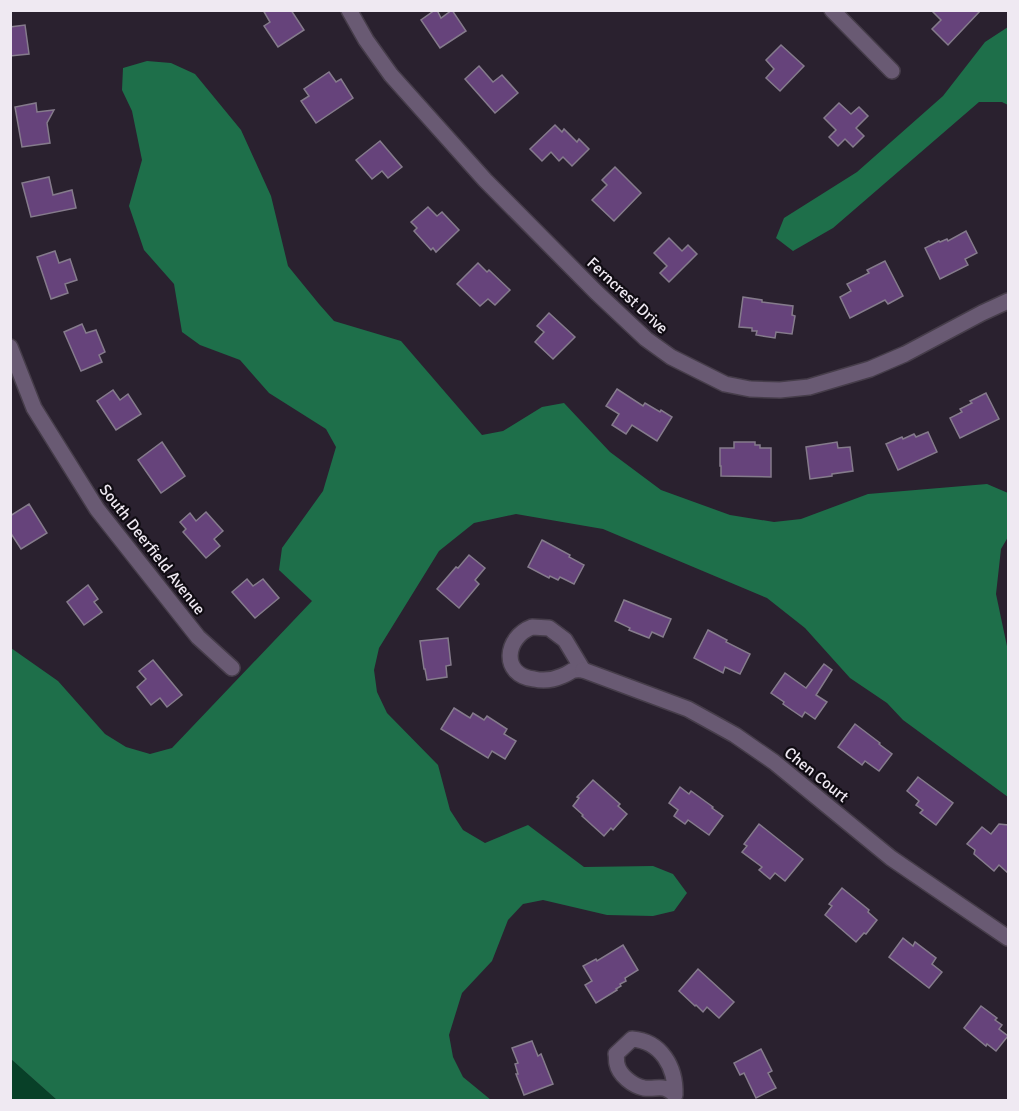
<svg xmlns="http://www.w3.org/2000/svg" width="1019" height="1111" font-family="Signika,sans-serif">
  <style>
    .green { fill: #084028 }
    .forest { fill: #1e6f4a }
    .building { fill: #66437b; stroke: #857b8c; stroke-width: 1.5 }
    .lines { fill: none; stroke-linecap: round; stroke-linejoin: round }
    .street-casing { stroke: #463d4a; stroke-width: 18 }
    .street { stroke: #695a73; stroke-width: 15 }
    .labels { text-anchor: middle; stroke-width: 4.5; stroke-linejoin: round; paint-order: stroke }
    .street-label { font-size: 16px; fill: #efe9f2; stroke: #100c13 }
  </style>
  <rect width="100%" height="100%" fill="#2a212f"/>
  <path class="green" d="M11,1059L57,1100H11Z"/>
  <g class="forest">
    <path d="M1008,27V105L1002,102H979L833,228L793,251L776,238L784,218L857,172L943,96L985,42Z"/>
    <path d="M147,61L171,63L195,74L241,130L271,196L288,266L319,304L334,321L401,341L482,435L503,431L542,407L564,403L610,452L661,490L730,515L774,522L801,519L868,494L987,484L1008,493V537L1001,549L996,594L1008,651V797L903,720L887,703L850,678L805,628L767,598L603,529L516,514L474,523L439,551L379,648L374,670L377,692L387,713L438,765L450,810L463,830L485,843L528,825L584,867L653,866L673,874L687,893L674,911L653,916L607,915L543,900L523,904L508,920L492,961L462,993L449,1035L453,1057L463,1077L491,1100H57L11,1059V648L58,681L105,734L126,747L150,754L172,748L312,601L279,570L282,548L323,491L336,447L326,429L269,393L240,360L200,345L182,332L174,284L144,250L129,206L142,160L132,111L122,90L123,68Z"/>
  </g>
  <g class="building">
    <path d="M263,10H291L304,30L278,47L264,26L270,22Z"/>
    <path d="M435,10H437L441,18L452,10L466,31L440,48L421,20Z"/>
    <path d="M931,10H981L948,45L932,29L941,20Z"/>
    <path d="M25,25L29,54L10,56V27Z"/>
    <path d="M781,45L804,66L780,91L766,78L774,69L766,60Z"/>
    <path d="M479,66L493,82L502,75L518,93L495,113L465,79Z"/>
    <path d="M329,72L336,82L341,79L353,98L316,123L301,101L309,96L304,89Z"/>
    <path d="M36,103L37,112L54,110L47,123L50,143L22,147L15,107Z"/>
    <path d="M839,103L851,114L859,107L868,116L856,128L864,136L853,147L845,139L838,146L829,137L836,130L824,118Z"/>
    <path d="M555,125L562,132L564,129L577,142L579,139L589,149L572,166L563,157L559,161L551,152L542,161L530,149Z"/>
    <path d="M380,141L402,167L388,178L382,171L372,179L356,160Z"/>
    <path d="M615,167L641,193L614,221L592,200L607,185L602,180Z"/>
    <path d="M49,177L53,195L72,190L76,208L31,217L22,183Z"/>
    <path d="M428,207L437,216L442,212L459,230L436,252L433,248L431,250L414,231L417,228L411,222Z"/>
    <path d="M966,231L977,253L965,259L968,265L940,279L925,248L939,241L940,242L947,239L948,241Z"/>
    <path d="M669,238L682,251L688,245L697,254L669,282L660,273L667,266L654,253Z"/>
    <path d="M55,251L59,263L70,259L77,280L65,284L68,293L51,299L37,257Z"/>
    <path d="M885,261L903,296L888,304L885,300L850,318L840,297L851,291L847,284L869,273L867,270Z"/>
    <path d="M478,263L487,272L489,270L510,290L495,305L488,299L480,306L457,284Z"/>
    <path d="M743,297L762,300V302L793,306L792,315L795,316L792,334L776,332L775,338L756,335L757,331H752V328L739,327Z"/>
    <path d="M549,313L575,337L553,359L535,342L544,332L537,326Z"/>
    <path d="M82,324L86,333L96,330L105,352L99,355L102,362L81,371L64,332Z"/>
    <path d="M617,389L643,406L645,403L660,412L661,410L672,417L657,441L632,425L626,434L612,425L619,414L606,406Z"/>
    <path d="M113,390L120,400L128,394L141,414L116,430L97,401Z"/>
    <path d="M986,393L999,419L960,438L950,418L962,412L960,409L972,403L970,401Z"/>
    <path d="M928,432L937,452L898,470L886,444L902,437L903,439L914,434L916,437Z"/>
    <path d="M162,442L185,476L161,493L138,460Z"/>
    <path d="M734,442H755V445H760V448H771V477L721,476V466H720V448H734Z"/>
    <path d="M837,442L838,448L850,447L853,471L832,474V476L810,479L806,447Z"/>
    <path d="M29,504L47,533L21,549L10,532V516Z"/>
    <path d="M206,512L223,531L214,539L220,546L206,558L183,532L186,529L180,522L190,513L196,521Z"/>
    <path d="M542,540L570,555L569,557L584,565L574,584L560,577L558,580L550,576L549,578L528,567Z"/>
    <path d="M469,555L485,568L475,580L479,584L459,608L437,589L456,567L458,568Z"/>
    <path d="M247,579L253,586L263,579L279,598L255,618L232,592Z"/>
    <path d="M88,585L98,599L94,602L102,612L84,625L67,602Z"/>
    <path d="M624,600L671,619L663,637L652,632L649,638L629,630L630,628L615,621Z"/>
    <path d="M708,630L727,640L726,642L750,654L740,674L725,667L723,673L694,658Z"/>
    <path d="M448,638L451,665L446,666L447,677L427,680L425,669H424L420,641Z"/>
    <path d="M153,660L182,695L167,707L160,698L151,705L137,687L146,679L139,671Z"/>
    <path d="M824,664L832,670L816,695L827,702L815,719L805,712L802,717L783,704L784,702L771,693L785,673L806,688Z"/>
    <path d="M454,708L470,718L473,713L484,720L487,716L507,729L504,734L516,741L505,759L492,751L488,758L441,729Z"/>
    <path d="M855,724L880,743L879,744L892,754L879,771L865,761L862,765L838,747Z"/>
    <path d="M918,777L953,803L936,825L920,813L923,810L916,805L919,801L907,791Z"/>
    <path d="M593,780L620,804L618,806L627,814L613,830L611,828L604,836L582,816L583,815L573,806L579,798L577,797Z"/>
    <path d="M680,787L689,794L691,791L713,807L712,808L723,816L709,835L688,820L685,824L674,816L678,810L669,803Z"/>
    <path d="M759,824L803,859L785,881L775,873L770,879L759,870L762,867L742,852L747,846L744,844Z"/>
    <path d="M999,824L1008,825V873L999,865L994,871L974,854L975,850L967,844L982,827L991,834Z"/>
    <path d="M842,888L869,910L868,912L877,920L866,934L864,933L856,942L825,915L832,906L829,904Z"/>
    <path d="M903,938L913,946L915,942L936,958L932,964L942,972L929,988L889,957Z"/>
    <path d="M623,945L638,970L625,978L626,981L620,984L621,986L616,989L617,990L596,1003L585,985L592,981L583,966L596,959L597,961Z"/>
    <path d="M698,969L734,1002L719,1018L707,1007L703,1012L696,1005L695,1006L679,991Z"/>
    <path d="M981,1006L997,1018L995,1020L1002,1025L999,1029L1008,1036L996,1051L987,1044L986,1046L964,1028Z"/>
    <path d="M532,1041L538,1056L541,1054L553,1084L524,1095L516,1074H518L515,1064L518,1063L512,1048Z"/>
    <path d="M761,1049L772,1071L768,1073L776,1088L756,1098L744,1073L740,1075L734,1063Z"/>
  </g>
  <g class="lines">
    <defs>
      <g id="street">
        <path d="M349,10L366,40L391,75L485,180L596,292L646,339L671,357L725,384L750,389L780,390L809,387L870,369L905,354L982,313L1008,301"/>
        <path d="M832,10L892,71"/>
        <path d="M10,347L34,408L97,509L198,637L232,668"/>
        <path d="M532,627L549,628L565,640L583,670C569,669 573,672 562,676C553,680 543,681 534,679C500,675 505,637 532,627Z"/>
        <path d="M583,670L688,709L735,735L774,762L891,858L1008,938"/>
        <path d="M632,1039C661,1041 676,1067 675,1095C663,1083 657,1090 644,1088C633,1086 619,1075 617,1064C616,1061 617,1058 616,1054Z"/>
      </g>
    </defs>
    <use href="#street" class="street-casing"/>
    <use href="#street" class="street"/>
  </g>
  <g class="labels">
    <g class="street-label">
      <text transform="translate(628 295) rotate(43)" y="6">Ferncrest Drive</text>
      <text transform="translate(153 549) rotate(52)" y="6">South Deerfield Avenue</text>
      <text transform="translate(817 774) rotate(39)" y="6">Chen Court</text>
    </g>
  </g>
  <rect width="1019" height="1111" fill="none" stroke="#efe9f2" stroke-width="24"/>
</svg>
